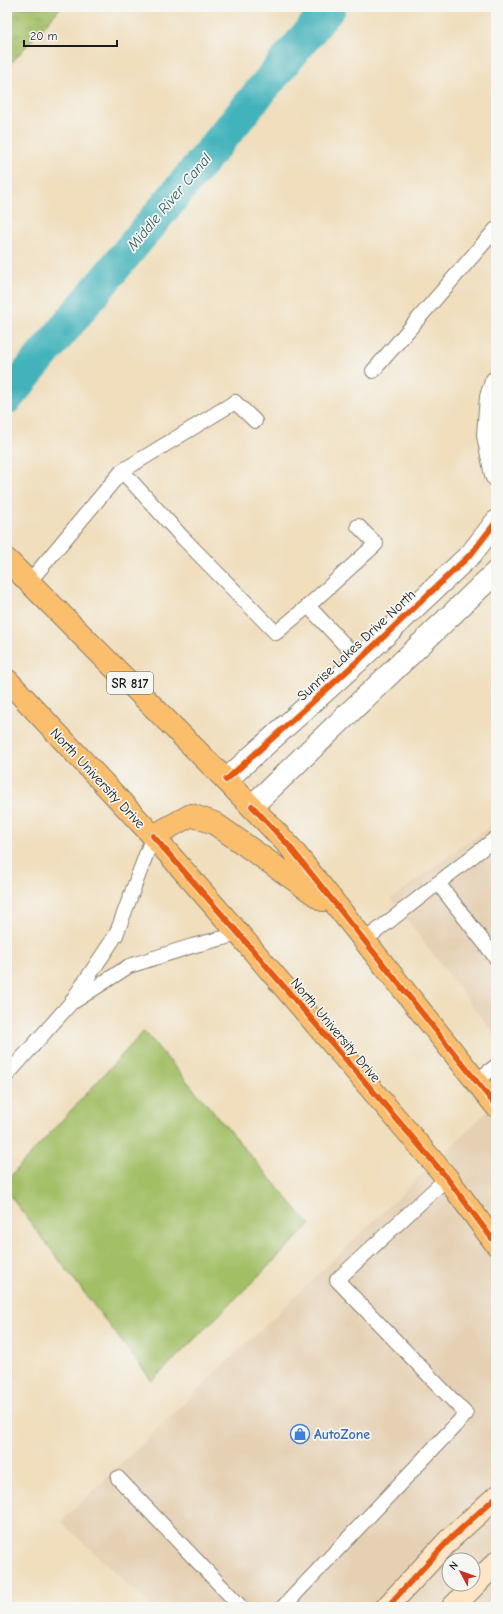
<svg xmlns="http://www.w3.org/2000/svg" width="503" height="1614" font-family="'Comic Neue',sans-serif">
  <style>
    .built { fill: #e5d0b4; fill-rule: evenodd }
    .grass { fill: url(#grass-tufts); stroke: #606e41 }
    .garden { fill: #a3bf66; stroke: #606e41 }
    .lines { fill: none; stroke-linecap: round; stroke-linejoin: round }
    .canal { stroke: #43b3bb; stroke-width: 33 }
    .lane-casing { stroke: #867d6c; stroke-width: 16 }
    .street-casing { stroke: #867d6c; stroke-width: 24 }
    .secondary-casing { stroke: #867d6c; stroke-width: 24 }
    .primary-casing { stroke: #867d6c; stroke-width: 24 }
    .lane { stroke: #fff; stroke-width: 14 }
    .street { stroke: #fff; stroke-width: 22 }
    .secondary { stroke: #fde5c5; stroke-width: 22 }
    .primary { stroke: #fabe6d; stroke-width: 22 }
    .cycleway-casing { stroke: #f6f6f2; stroke-width: 8 }
    .cycleway { stroke: #e8590c; stroke-width: 6 }
    .labels { text-anchor: middle; stroke-width: 3.5; stroke-linejoin: round; paint-order: stroke }
    .shield { fill: #f6f6f2; stroke: #5d5d5c; stroke-width: 1 }
    .shield-label { font-size: 13px; font-weight: bold; fill: #1c1c1c }
    .street-label { font-size: 14px; fill: #1c1c1c; stroke: #f6f6f2 }
    .shop-label { font-size: 14px; font-weight: bold; fill: #366cbe; stroke: #f6f6f2; text-anchor: start }
    .water-label { font-size: 15px; font-style: italic; fill: #2e6064; stroke: #f6f6f2 }
  </style>
  <defs>
    <pattern id="grass-tufts" width="24" height="20" patternUnits="userSpaceOnUse"><rect width="24" height="20" fill="#a3bf66"/><path d="M3 7l-1-3M5 7V3M7 7l1-3M15 17l-1-3M17 17v-4M19 17l1-3" fill="none" stroke="#849a53"/></pattern>
  </defs>
  <rect width="100%" height="100%" fill="#f6f6f2"/>
  <filter id="ink" filterUnits="userSpaceOnUse"><feTurbulence type="fractalNoise" baseFrequency=".025" numOctaves="2"/><feDisplacementMap in="SourceGraphic" scale="8" xChannelSelector="R" yChannelSelector="G"/><feConvolveMatrix kernelMatrix="1 2 1 2 8 2 1 2 1" color-interpolation-filters="sRGB"/></filter>
  <filter id="wash" filterUnits="userSpaceOnUse"><feTurbulence type="fractalNoise" baseFrequency=".012" numOctaves="4" result="noise"/><feDisplacementMap in="SourceGraphic" scale="16" xChannelSelector="R" yChannelSelector="G"/><feGaussianBlur stdDeviation="0.9" result="paint"/><feColorMatrix in="noise" values="0 0 0 0 0 0 0 0 0 0 0 0 0 0 0 0 0 1.4 0 .05"/><feComposite in="paint" operator="in"/></filter>
  <g filter="url(#wash)">
    <rect width="100%" height="100%" fill="#f0debd"/>
    <g class="built">
      <path d="M496,821V1037L391,899Z"/>
      <path d="M496,1103V1607H153L61,1522ZM449,1560H473V1584H449Z"/>
    </g>
    <path class="grass" d="M7,7H61L7,68Z"/>
    <path class="garden" d="M144,1031L310,1225L152,1381L7,1192V1180Z"/>
    <g class="lines">
      <path class="canal" d="M7,398L330,7"/>
    </g>
  </g>
  <g filter="url(#ink)">
    <g class="lines">
      <defs>
        <g id="lane">
          <path d="M373,371L496,229"/>
          <path d="M122,471L183,538L276,633L308,606L359,660"/>
          <path d="M29,582L122,471L235,402L255,421"/>
          <path d="M308,606L376,544L358,526"/>
          <path d="M438,883L496,958"/>
          <path d="M365,940L496,838"/>
          <path d="M75,1001L129,966L192,946L239,934"/>
          <path d="M7,1075L70,1004L116,935L153,836"/>
          <path d="M476,1081L496,1066"/>
          <path d="M118,1478L241,1607"/>
          <path d="M283,1607L466,1414L337,1280L447,1178"/>
        </g>
        <g id="street">
          <path d="M496,382L491,397L488,435L496,475"/>
          <path d="M226,780L359,660L472,553L496,522"/>
          <path d="M252,806L496,572"/>
        </g>
        <g id="secondary">
          <path d="M387,1607L450,1539L496,1497"/>
          <path d="M453,1607L496,1563"/>
        </g>
        <g id="primary">
          <path d="M7,560L226,780L290,847L496,1106"/>
          <path d="M7,680L153,836L239,934L447,1178L496,1244"/>
          <path d="M153,836L191,815L214,823L323,900"/>
        </g>
      </defs>
      <use href="#lane" class="lane-casing"/>
      <use href="#street" class="street-casing"/>
      <use href="#secondary" class="secondary-casing"/>
      <use href="#primary" class="primary-casing"/>
      <use href="#lane" class="lane"/>
      <use href="#street" class="street"/>
      <use href="#secondary" class="secondary"/>
      <use href="#primary" class="primary"/>
      <defs>
        <g id="cycleway">
          <path d="M226,780L359,660L472,553L496,522"/>
          <path d="M252,806L290,847L496,1106"/>
          <path d="M153,836L239,934L447,1178L496,1244"/>
          <path d="M387,1607L450,1539L496,1497"/>
        </g>
      </defs>
      <use href="#cycleway" class="cycleway-casing"/>
      <use href="#cycleway" class="cycleway"/>
    </g>
  </g>
  <defs>
    <symbol id="shop-ring" viewBox="-11 -11 22 22"><circle r="9.5" fill="#f6f6f2" stroke="#3f7fe0" stroke-width="1.5"/><path d="M-5-2.5h2.3a2.7 3.5 0 0 1 5.4 0H5L5.5 6h-11ZM-1.5-2.5h3a1.5 2.3 0 0 0-3 0Z" fill="#3f7fe0"/></symbol>
  </defs>
  <g fill-rule="evenodd">
    <use href="#shop-ring" x="289" y="1423" width="22" height="22"/>
  </g>
  <g class="labels">
    <rect class="shield" x="107" y="672" width="46" height="22" rx="3"/>
    <g class="shield-label">
      <text x="130" y="688">SR 817</text>
    </g>
    <g class="street-label">
      <text transform="translate(356 645) rotate(-43)" y="5">Sunrise Lakes Drive North</text>
      <text transform="translate(98 778) rotate(47)" y="5">North University Drive</text>
      <text transform="translate(336 1030) rotate(50)" y="5">North University Drive</text>
    </g>
    <g class="shop-label">
      <text x="314" y="1439">AutoZone</text>
    </g>
    <g class="water-label">
      <text transform="translate(169 202) rotate(-50)" y="5">Middle River Canal</text>
    </g>
  </g>
  <rect width="503" height="1614" fill="none" stroke="#f6f6f2" stroke-width="24"/>
  <g transform="translate(461 1572) rotate(311)"><circle r="19" fill="#f6f6f2" stroke="#9f9f9c"/>
  <path d="M0-3L7 15L0 10L-7 15Z" fill="#c8321e"/>
  <text y="-6" font-size="11" font-weight="bold" text-anchor="middle" fill="#1c1c1c">N</text>
  </g>
  <path d="M24 40v6h93v-6" fill="none" stroke="#1c1c1c" stroke-width="2"/>
  <text x="30" y="40" font-size="12" fill="#1c1c1c" stroke="#f6f6f2" stroke-width="3" paint-order="stroke">20 m</text>
</svg>
